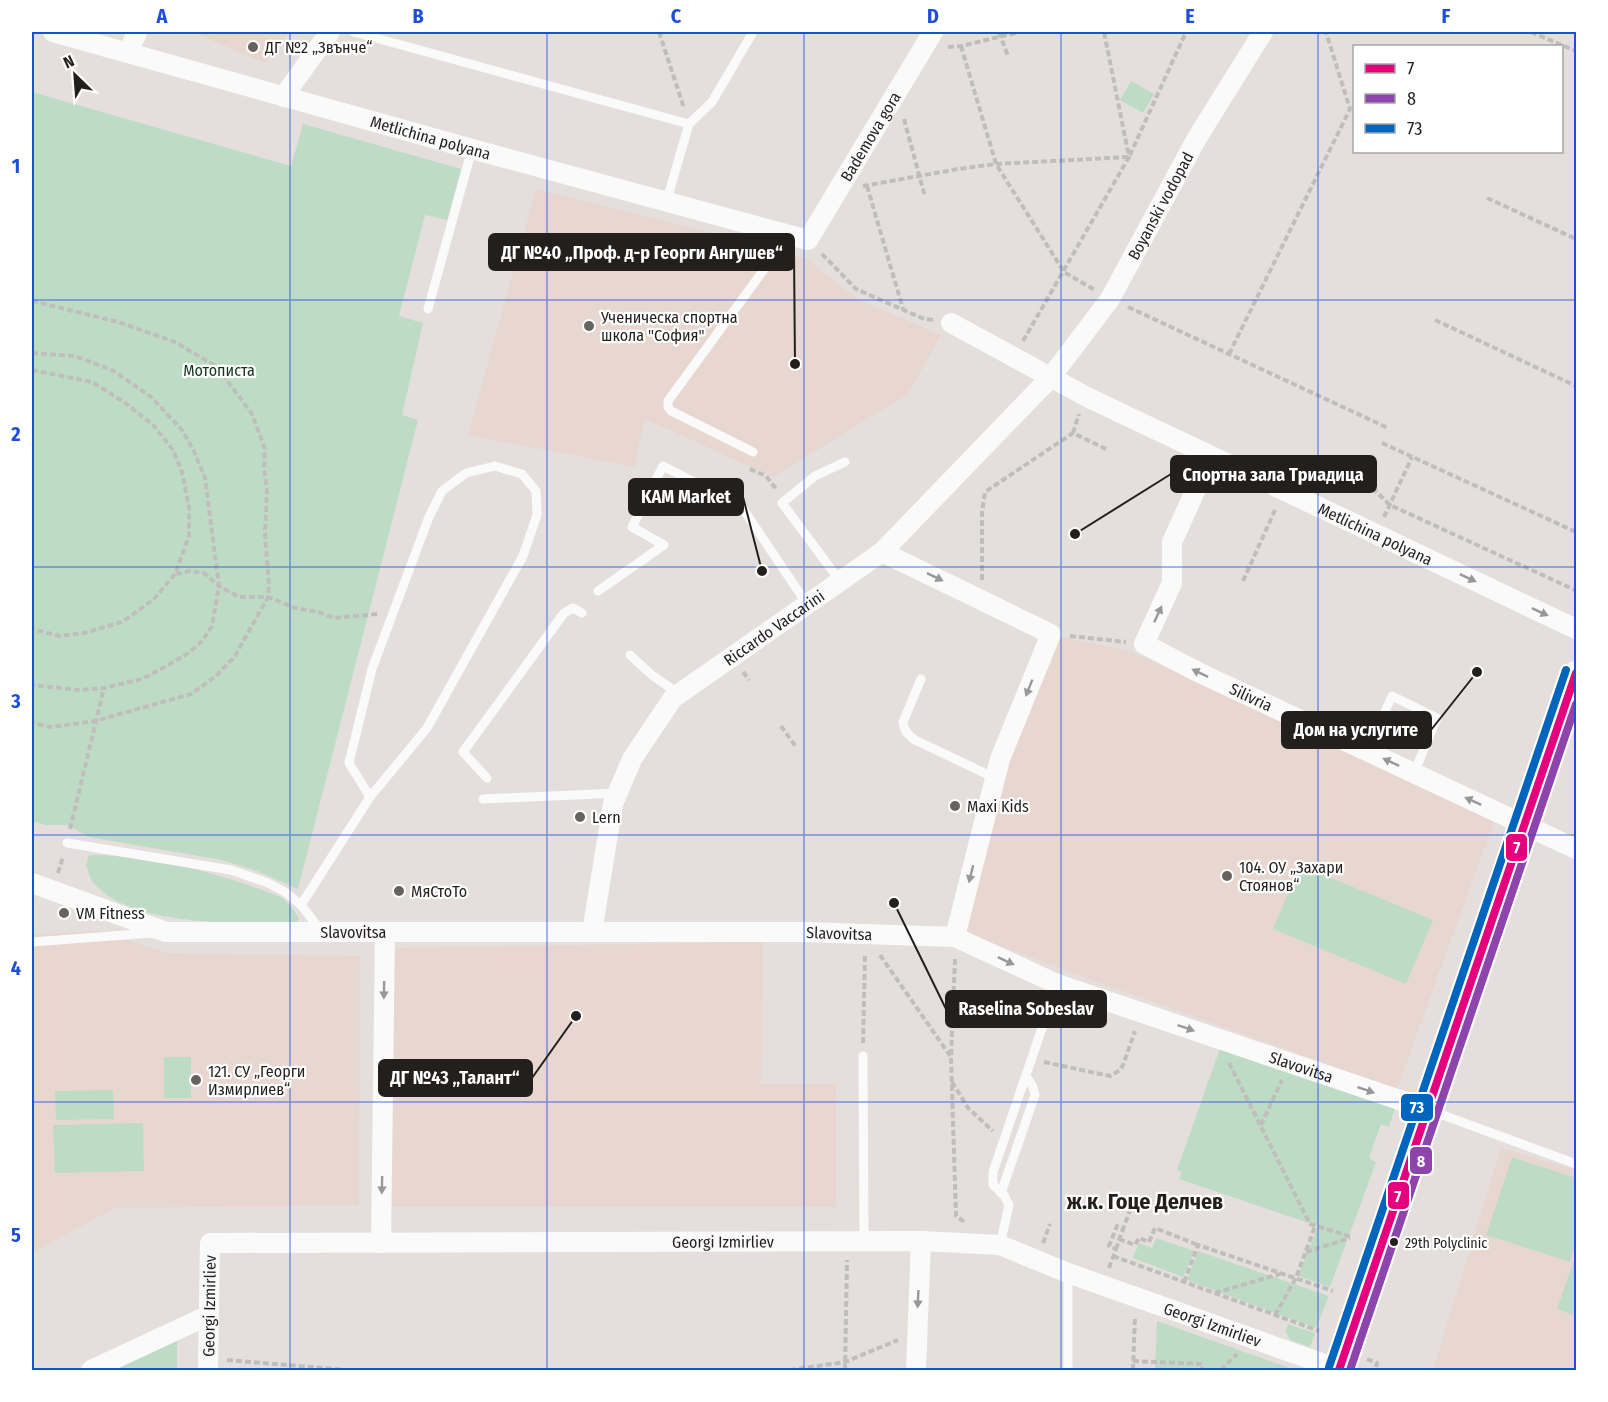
<svg xmlns="http://www.w3.org/2000/svg" width="1608" height="1402" font-family="'Fira Sans Condensed',sans-serif">
  <style>
    .education { fill: #e7d7d0 }
    .green { fill: #bedcc5 }
    .lines { fill: none; stroke-linecap: round; stroke-linejoin: round }
    .path { stroke: #c0bebd; stroke-width: 4; stroke-dasharray: 6 3; stroke-linecap: butt }
    .service { stroke: #fbfafa; stroke-width: 9 }
    .minor { stroke: #fbfafa; stroke-width: 20 }
    .tertiary { stroke: #fbfafa; stroke-width: 24 }
    .bus-1-casing { stroke: #fff; stroke-width: 12 }
    .bus-2-casing { stroke: #fff; stroke-width: 12 }
    .bus-3-casing { stroke: #fff; stroke-width: 12 }
    .bus-1 { stroke: #e5007d; stroke-width: 8 }
    .bus-2 { stroke: #8e44ad; stroke-width: 8 }
    .bus-3 { stroke: #0065bd; stroke-width: 8 }
    .oneway { fill: #999797 }
    .grid { fill: none; stroke: #1d4ed8; stroke-width: 1.5; stroke-opacity: 0.55 }
    .poi-dot { fill: #666260; stroke: #fff; stroke-width: 2 }
    .bus-dot { fill: #221f1d; stroke: #fff; stroke-width: 2 }
    .labels { text-anchor: middle; stroke-width: 4.5; stroke-linejoin: round; paint-order: stroke }
    .bus-label { font-size: 14px; fill: #221f1d; stroke: #fff; text-anchor: start }
    .poi-label { font-size: 16px; fill: #221f1d; stroke: #fff; text-anchor: start }
    .street-label { font-size: 16px; fill: #221f1d; stroke: #fff }
    .park-label { font-size: 16px; fill: #123520; stroke: #fff }
    .district-label { font-size: 22px; font-weight: bold; fill: #221f1d; stroke: #fff }
    .leader { fill: none; stroke: #221f1d; stroke-width: 2 }
    .callout-dot { fill: #221f1d; stroke: #fff; stroke-width: 2 }
    .callout { fill: #221f1d; stroke: #221f1d; stroke-width: 2 }
    .callout-label { font-size: 18px; text-anchor: middle; font-weight: bold; fill: #fff }
    .line-badge { stroke: #fff; stroke-width: 2 }
    .badge-label { font-size: 16px; text-anchor: middle; font-weight: bold; fill: #fff }
    .neatline { fill: none; stroke: #1d4ed8; stroke-width: 2 }
    .grid-label { font-size: 20px; text-anchor: middle; font-weight: bold; fill: #1d4ed8 }
  </style>
  <rect width="100%" height="100%" fill="#e4dfdc"/>
  <g class="education">
    <path d="M192,32H288L265,63Z"/>
    <path d="M536,189L716,234L805,258L859,300L941,335L908,394L773,477L645,419L634,467L468,435Z"/>
    <path d="M1057,636L1129,651L1495,819L1397,1089L1106,985L965,933L1008,756Z"/>
    <path d="M100,931L167,953L360,956L359,1205L115,1208L32,1253V935Z"/>
    <path d="M763,942L761,1084H836V1207H392L389,948Z"/>
    <path d="M1501,1148L1576,1170V1370H1433Z"/>
  </g>
  <g class="green">
    <path d="M1131,81L1154,94L1143,113L1120,100Z"/>
    <path d="M32,92L291,166L303,124L461,169L447,220L425,215L399,316L423,323L402,415L418,420L298,889L257,871L222,860L89,837L67,825H46L32,821Z"/>
    <path d="M89,855C141,854 208,870 256,888C264,891 275,894 282,898C289,903 295,912 299,919L295,925C240,922 129,928 93,882C89,877 88,870 86,865Z"/>
    <path d="M1300,865L1433,920L1406,984L1273,929Z"/>
    <path d="M1222,1043L1395,1108L1389,1127L1381,1124L1369,1158L1376,1162L1330,1287L1298,1276L1318,1226L1179,1179L1182,1172L1177,1170Z"/>
    <rect x="164" y="1057" width="27" height="41"/>
    <path d="M113,1090L114,1119L56,1120L55,1091Z"/>
    <path d="M143,1123L144,1171L55,1173L53,1125Z"/>
    <path d="M1512,1157L1576,1178V1242L1570,1262L1486,1235Z"/>
    <path d="M1156,1238L1194,1251L1183,1277L1133,1258L1139,1243L1152,1248Z"/>
    <path d="M1198,1251L1329,1296L1316,1328L1187,1280Z"/>
    <path d="M1576,1254V1316L1557,1309Z"/>
    <path d="M1157,1321L1295,1370H1155Z"/>
    <path d="M1288,1324L1315,1333L1310,1347L1290,1340L1286,1332Z"/>
    <path d="M177,1335V1370H104Z"/>
  </g>
  <g class="lines">
    <g class="path">
      <path d="M659,32L684,108"/>
      <path d="M999,32L1008,56"/>
      <path d="M1531,32L1576,51"/>
      <path d="M961,46L996,164L1064,272L1095,290"/>
      <path d="M948,47L961,46L1020,32"/>
      <path d="M904,119L925,197"/>
      <path d="M863,186L958,169L996,164L1129,157L1186,32"/>
      <path d="M867,186L903,309"/>
      <path d="M1487,198L1576,239"/>
      <path d="M822,254L856,289L924,319L934,320"/>
      <path d="M32,301L118,322L175,342L217,367L252,414L265,449L264,468L267,489L265,534L269,584L268,597L235,656L215,677L191,694L95,721L51,727L32,723"/>
      <path d="M1128,307L1388,428"/>
      <path d="M1435,320L1576,386"/>
      <path d="M1023,341L1129,157L1104,32"/>
      <path d="M32,353L75,356L114,371L151,397L182,430L194,451L205,478L219,586L212,626L202,641L187,654L165,667L142,679L104,688L78,690L32,685"/>
      <path d="M1229,354L1350,109L1326,32"/>
      <path d="M32,370L92,382L124,402L154,426L173,450L182,472L189,507V536L175,574L154,599L122,622L84,633L59,636L32,629"/>
      <path d="M1073,433L1079,414"/>
      <path d="M1382,443L1576,532"/>
      <path d="M750,469L766,476L777,490"/>
      <path d="M1366,482L1390,505L1575,590"/>
      <path d="M1384,517L1412,457"/>
      <path d="M176,574L190,571L204,573L219,586L239,597H268L295,608L319,612L334,618L378,614"/>
      <path d="M982,580V512L985,492L1073,433L1108,450"/>
      <path d="M1243,581L1276,508"/>
      <path d="M1070,636L1126,642"/>
      <path d="M743,672L749,680"/>
      <path d="M781,726L796,747"/>
      <path d="M1574,772H1576"/>
      <path d="M70,829L104,688"/>
      <path d="M58,873L63,857"/>
      <path d="M880,955L951,1057"/>
      <path d="M955,959L951,1057L956,1216L966,1223"/>
      <path d="M863,1043L865,955"/>
      <path d="M1044,1062L1110,1076L1120,1070L1123,1065L1135,1031"/>
      <path d="M1229,1063L1310,1224L1352,1237"/>
      <path d="M952,1082L968,1108L993,1131"/>
      <path d="M1261,1125L1282,1080"/>
      <path d="M1119,1239L1135,1245L1139,1238L1149,1242L1155,1228L1198,1245"/>
      <path d="M1043,1243L1050,1224"/>
      <path d="M1116,1249L1123,1229"/>
      <path d="M1306,1252L1350,1238"/>
      <path d="M1113,1256L1319,1331"/>
      <path d="M1109,1268L1116,1249L1109,1246L1117,1226L1123,1229L1132,1205"/>
      <path d="M1184,1282L1198,1245L1333,1291"/>
      <path d="M1215,1293L1280,1274"/>
      <path d="M1275,1315L1296,1278L1315,1226"/>
      <path d="M1367,1359L1377,1363L1375,1370"/>
      <path d="M227,1360L346,1370"/>
      <path d="M1133,1361L1202,1364V1370"/>
      <path d="M790,1370L845,1362L898,1340"/>
      <path d="M845,1370L847,1260"/>
      <path d="M1133,1370L1135,1316"/>
      <path d="M1221,1370L1237,1354"/>
    </g>
    <g class="service">
      <path d="M354,32L689,124"/>
      <path d="M666,203L689,124L712,102L753,32"/>
      <path d="M428,309L472,149"/>
      <path d="M753,452L671,411L668,407V401L789,235"/>
      <path d="M840,581L782,503L815,476L845,462"/>
      <path d="M598,591L664,545L632,527L663,466L741,506L807,604"/>
      <path d="M630,655L653,676L679,694"/>
      <path d="M921,679L903,722C904,731 908,735 915,740L995,778"/>
      <path d="M1367,751L1392,696L1437,718L1414,773"/>
      <path d="M487,778L463,752L564,613L573,608L582,613"/>
      <path d="M483,799L618,793"/>
      <path d="M67,843L231,870L268,883L285,892L301,905L322,932"/>
      <path d="M301,905L370,797L427,728L523,556L537,515L536,491L522,474L495,466L466,473L442,491L429,517L372,669L349,763L370,797"/>
      <path d="M32,942L152,933"/>
      <path d="M863,1056L864,1241"/>
      <path d="M1429,1110L1576,1164"/>
      <path d="M1001,1193L1035,1095L1033,1087L1026,1076"/>
      <path d="M1000,1245L1009,1205L1004,1195L993,1185V1172L1057,984"/>
      <path d="M1068,1273V1370"/>
    </g>
    <g class="minor">
      <path id="s1" d="M53,32L472,149L808,240L933,32"/>
      <path d="M128,53L137,32"/>
      <path d="M283,97L330,32"/>
      <path id="s2" d="M951,323L1089,398L1576,629"/>
      <path id="s3" d="M1211,456L1172,542V583L1144,644L1200,673L1576,849"/>
      <path d="M882,552L1051,634L1000,759L955,937"/>
      <path id="s4" d="M32,883L166,932H804L955,937L1057,984L1429,1110"/>
      <path id="s5" d="M592,932L613,804L632,759L673,698L882,552L1051,377L1110,299L1197,138L1263,32"/>
      <path d="M381,1243L385,932"/>
      <path d="M91,1370L209,1315"/>
      <path id="s6" d="M208,1370L210,1243L921,1241L1000,1245L1068,1273L1341,1370"/>
      <path d="M916,1370L921,1241"/>
    </g>
    <path class="tertiary" d="M1339,1370L1576,673"/>
    <defs>
      <path id="bus-1" d="M1339,1370L1576,673"/>
      <path id="bus-2" d="M1350,1370L1576,704"/>
      <path id="bus-3" d="M1329,1367L1566,670"/>
    </defs>
    <use href="#bus-1" class="bus-1-casing"/>
    <use href="#bus-2" class="bus-2-casing"/>
    <use href="#bus-3" class="bus-3-casing"/>
    <use href="#bus-1" class="bus-1"/>
    <use href="#bus-2" class="bus-2"/>
    <use href="#bus-3" class="bus-3"/>
  </g>
  <defs><path id="oneway-solid" d="M-6-.8H1V-3.2L6.5 0L1 3.2V.8H-6Z" transform="scale(1.5)"/></defs>
  <g class="oneway">
    <use href="#oneway-solid" transform="translate(935 577) rotate(26)"/>
    <use href="#oneway-solid" transform="translate(1468 578) rotate(25)"/>
    <use href="#oneway-solid" transform="translate(1540 612) rotate(25)"/>
    <use href="#oneway-solid" transform="translate(1158 614) rotate(-65)"/>
    <use href="#oneway-solid" transform="translate(1200 673) rotate(-154)"/>
    <use href="#oneway-solid" transform="translate(1029 688) rotate(112)"/>
    <use href="#oneway-solid" transform="translate(1391 762) rotate(-155)"/>
    <use href="#oneway-solid" transform="translate(1473 801) rotate(-155)"/>
    <use href="#oneway-solid" transform="translate(971 874) rotate(104)"/>
    <use href="#oneway-solid" transform="translate(1006 961) rotate(25)"/>
    <use href="#oneway-solid" transform="translate(384 990) rotate(91)"/>
    <use href="#oneway-solid" transform="translate(1186 1028) rotate(19)"/>
    <use href="#oneway-solid" transform="translate(1366 1090) rotate(19)"/>
    <use href="#oneway-solid" transform="translate(382 1185) rotate(91)"/>
    <use href="#oneway-solid" transform="translate(918 1299) rotate(93)"/>
  </g>
  <path class="grid" d="M290,32V1370M547,32V1370M804,32V1370M1061,32V1370M1318,32V1370M32,300H1576M32,567H1576M32,835H1576M32,1102H1576"/>
  <g class="poi-dot">
    <circle cx="253" cy="47" r="6"/>
    <circle cx="589" cy="326" r="6"/>
    <circle cx="955" cy="806" r="6"/>
    <circle cx="580" cy="817" r="6"/>
    <circle cx="1227" cy="876" r="6"/>
    <circle cx="399" cy="891" r="6"/>
    <circle cx="64" cy="913" r="6"/>
    <circle cx="196" cy="1080" r="6"/>
  </g>
  <circle class="bus-dot" cx="1394" cy="1242" r="5"/>
  <g class="labels">
    <g class="bus-label">
      <text x="1405" y="1248">29th Polyclinic</text>
    </g>
    <g class="poi-label">
      <text x="265" y="53">ДГ №2 „Звънче“</text>
      <text x="601" y="323">Ученическа спортна<tspan x="601" dy="18">школа "София"</tspan></text>
      <text x="967" y="812">Maxi Kids</text>
      <text x="592" y="823">Lern</text>
      <text x="1239" y="873">104. ОУ „Захари<tspan x="1239" dy="18">Стоянов“</tspan></text>
      <text x="411" y="897">МяСтоТо</text>
      <text x="76" y="919">VM Fitness</text>
      <text x="208" y="1077">121. СУ „Георги<tspan x="208" dy="18">Измирлиев“</tspan></text>
    </g>
    <g class="street-label">
      <text dy="6" stroke="none"><textPath href="#s1" startOffset="904">Bademova gora</textPath></text>
      <text dy="6" stroke="none"><textPath href="#s1" startOffset="392">Metlichina polyana</textPath></text>
      <text dy="6" stroke="none"><textPath href="#s5" startOffset="954">Boyanski vodopad</textPath></text>
      <text dy="6" stroke="none"><textPath href="#s2" startOffset="474">Metlichina polyana</textPath></text>
      <text dy="6" stroke="none"><textPath href="#s5" startOffset="375">Riccardo Vaccarini</textPath></text>
      <text dy="6" stroke="none"><textPath href="#s3" startOffset="322">Silivria</textPath></text>
      <text dy="6" stroke="none"><textPath href="#s4" startOffset="330">Slavovitsa</textPath></text>
      <text dy="6" stroke="none"><textPath href="#s4" startOffset="816">Slavovitsa</textPath></text>
      <text dy="6" stroke="none"><textPath href="#s4" startOffset="1302">Slavovitsa</textPath></text>
      <text dy="6" stroke="none"><textPath href="#s6" startOffset="640">Georgi Izmirliev</textPath></text>
      <text dy="6" stroke="none"><textPath href="#s6" startOffset="64">Georgi Izmirliev</textPath></text>
      <text dy="6" stroke="none"><textPath href="#s6" startOffset="1144">Georgi Izmirliev</textPath></text>
    </g>
    <g class="park-label">
      <text x="219" y="376">Мотописта</text>
    </g>
    <g class="district-label">
      <text x="1145" y="1209">ж.к. Гоце Делчев</text>
    </g>
  </g>
  <path class="leader" d="M795 364L794 252M1075 534L1171 474M762 571L743 497M1477 672L1431 730M894 903L946 1009M576 1016L532 1078"/>
  <g class="callout-dot">
    <circle cx="795" cy="364" r="6"/>
    <circle cx="1075" cy="534" r="6"/>
    <circle cx="762" cy="571" r="6"/>
    <circle cx="1477" cy="672" r="6"/>
    <circle cx="894" cy="903" r="6"/>
    <circle cx="576" cy="1016" r="6"/>
  </g>
  <g class="callout">
    <rect x="489" y="234" width="305" height="36" rx="6"/>
    <rect x="1171" y="456" width="205" height="36" rx="6"/>
    <rect x="629" y="479" width="114" height="36" rx="6"/>
    <rect x="1282" y="712" width="149" height="36" rx="6"/>
    <rect x="946" y="991" width="160" height="36" rx="6"/>
    <rect x="379" y="1060" width="153" height="36" rx="6"/>
  </g>
  <g class="callout-label">
    <text x="642" y="259">ДГ №40 „Проф. д-р Георги Ангушев“</text>
    <text x="1273" y="481">Спортна зала Триадица</text>
    <text x="686" y="503">KAM Market</text>
    <text x="1356" y="736">Дом на услугите</text>
    <text x="1026" y="1015">Raselina Sobeslav</text>
    <text x="455" y="1084">ДГ №43 „Талант“</text>
  </g>
  <g class="line-badge">
    <rect x="1505" y="833" width="23" height="29" rx="6" fill="#e5007d"/>
    <rect x="1400" y="1093" width="34" height="29" rx="6" fill="#0065bd"/>
    <rect x="1409" y="1146" width="24" height="29" rx="6" fill="#8e44ad"/>
    <rect x="1387" y="1181" width="23" height="29" rx="6" fill="#e5007d"/>
  </g>
  <g class="badge-label">
    <text x="1517" y="853">7</text>
    <text x="1417" y="1113">73</text>
    <text x="1421" y="1167">8</text>
    <text x="1398" y="1202">7</text>
  </g>
  <rect width="1608" height="1402" fill="none" stroke="#ffffff" stroke-width="66"/>
  <rect x="1353" y="45" width="210" height="108" fill="#ffffff" stroke="#a7a5a5" stroke-width="1.5"/>
  <rect x="1365" y="64" width="30" height="9" fill="#e5007d" stroke="#a7a5a5" stroke-width="1.5"/>
  <text x="1407" y="75" font-size="18" fill="#221f1d">7</text>
  <rect x="1365" y="94" width="30" height="9" fill="#8e44ad" stroke="#a7a5a5" stroke-width="1.5"/>
  <text x="1407" y="105" font-size="18" fill="#221f1d">8</text>
  <rect x="1365" y="124" width="30" height="9" fill="#0065bd" stroke="#a7a5a5" stroke-width="1.5"/>
  <text x="1407" y="135" font-size="18" fill="#221f1d">73</text>
  <g transform="translate(75 75) rotate(335)" stroke="#ffffff" stroke-width="4.5" paint-order="stroke">
  <path d="M0-4.5L10 22L0 15L-10 22Z" fill="#221f1d"/>
  <text y="-9" font-size="16" font-weight="bold" text-anchor="middle" fill="#221f1d">N</text>
  </g>
  <rect x="33" y="33" width="1542" height="1336" class="neatline"/>
  <g class="grid-label">
    <text x="162" y="23">A</text>
    <text x="418" y="23">B</text>
    <text x="676" y="23">C</text>
    <text x="933" y="23">D</text>
    <text x="1190" y="23">E</text>
    <text x="1446" y="23">F</text>
    <text x="16" y="173">1</text>
    <text x="16" y="441">2</text>
    <text x="16" y="708">3</text>
    <text x="16" y="975">4</text>
    <text x="16" y="1242">5</text>
  </g>
</svg>
